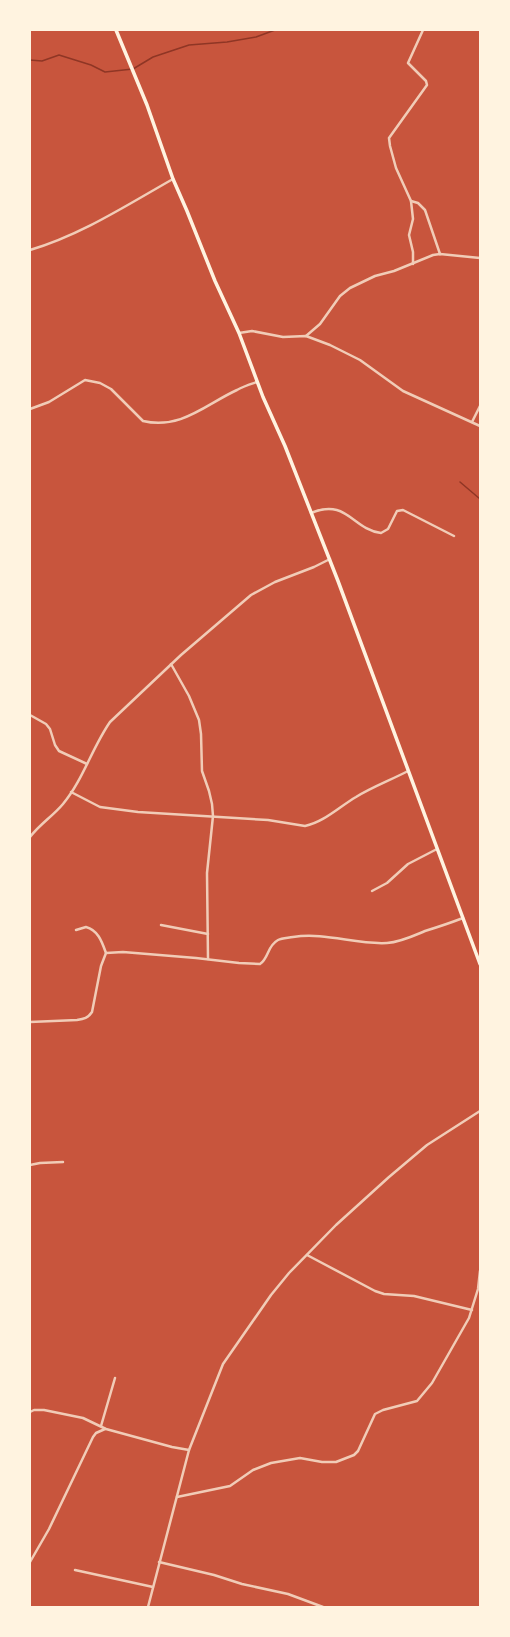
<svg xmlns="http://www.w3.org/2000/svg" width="510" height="1637" font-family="Commissioner,sans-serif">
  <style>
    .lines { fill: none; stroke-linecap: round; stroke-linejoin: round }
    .stream { stroke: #8f3625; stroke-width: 1.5 }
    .minor { stroke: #f1ccb7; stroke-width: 2.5 }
    .secondary { stroke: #fff3e0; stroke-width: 3.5 }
  </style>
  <rect width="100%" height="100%" fill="#c8553d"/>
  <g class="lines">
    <g class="stream">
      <path d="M30,60L42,61L59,55L91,65L105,72L133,69L153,57L189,45L227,42L256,37L275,30"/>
      <path d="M460,482L480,499"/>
    </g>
    <g class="minor">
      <path d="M411,201L418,203L425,210L440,254"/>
      <path d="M30,250C81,235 127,205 173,179"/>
      <path d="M413,264V252L409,235L413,219L411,201L396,168L390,146L389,138L427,85L426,81L408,63L423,30"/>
      <path d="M239,333L252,331L283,337L306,336L330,345L360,360L403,391L480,426"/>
      <path d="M306,336L320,324L340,296L350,288L375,276L394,271L433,255L440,254L480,258"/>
      <path d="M30,409L49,402L85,380L100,383L111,389L143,421C181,430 206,404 237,390C244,386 251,384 257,382"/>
      <path d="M472,422L480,406"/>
      <path d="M311,513C347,498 352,529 381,533L388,529L397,511L403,510L454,536"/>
      <path d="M171,664L189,696L199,720L201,734L202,771L209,791L212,804L213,816L207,873L208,959"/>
      <path d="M30,715L46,724L50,729L55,745L59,751L87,764"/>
      <path d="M71,792L100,807L138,812L268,820L305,826C324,822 339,807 356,797C372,787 391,780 408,771"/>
      <path d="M30,837C40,824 53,816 63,804C83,780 92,748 110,722L181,655L251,595L275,582L314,567L330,559"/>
      <path d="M372,891L387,883L408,864L437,849"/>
      <path d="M161,925L208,934"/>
      <path d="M76,930L86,927C98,930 102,942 106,953"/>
      <path d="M30,1022L77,1020C84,1019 88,1018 92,1012L101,966L106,953L123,952L196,958L239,963L260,964C269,958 267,946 278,940C282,938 288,938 293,937C326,932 356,945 387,943C401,942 413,936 425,931C438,927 450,923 463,918"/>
      <path d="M30,1165L40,1163L63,1162"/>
      <path d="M307,1255L375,1291L384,1294L414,1296L472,1310"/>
      <path d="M30,1412L34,1410H44L83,1418L106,1429L172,1447L189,1450"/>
      <path d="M101,1426L115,1378"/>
      <path d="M177,1497L230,1486L253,1470L271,1463L300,1458L322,1462H336L354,1455L358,1451L375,1414L383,1410L417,1401L432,1383L469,1318L478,1289L480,1271"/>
      <path d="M30,1562L49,1529L93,1437L96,1433L105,1429"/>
      <path d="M159,1562L214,1575L242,1584L288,1594L323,1607"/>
      <path d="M75,1570L153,1587"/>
      <path d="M148,1607L189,1450L223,1364L271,1295L289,1273L336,1225L389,1177L427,1145L480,1111"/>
    </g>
    <path class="secondary" d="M116,30L147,105L173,179L187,211L215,281L239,333L263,397L285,446L338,581L480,964"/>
  </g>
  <rect width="510" height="1637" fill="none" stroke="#fff3e0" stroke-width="62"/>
</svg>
